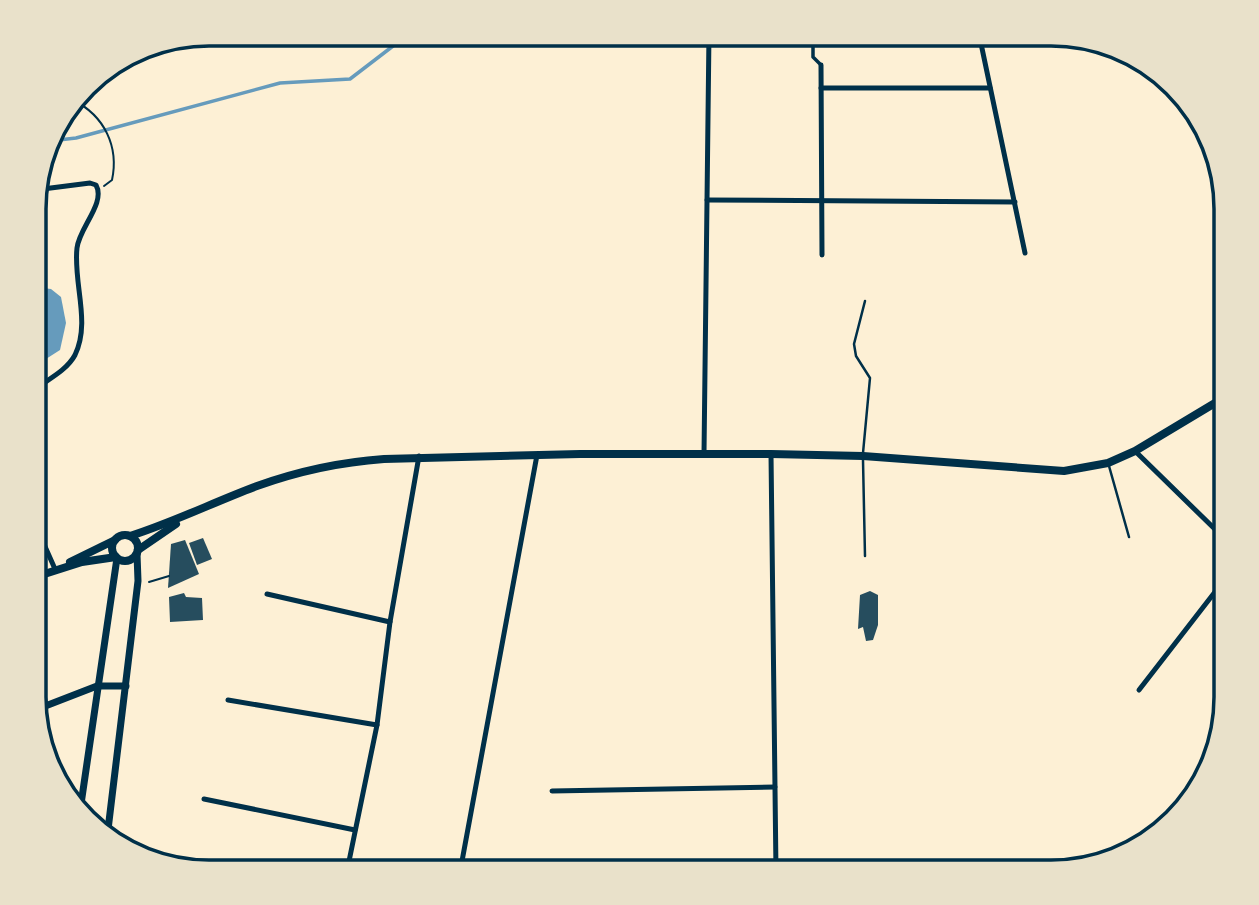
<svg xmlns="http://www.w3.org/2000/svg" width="1259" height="905" font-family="'PT Sans Narrow',sans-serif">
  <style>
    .water { fill: #669bbc }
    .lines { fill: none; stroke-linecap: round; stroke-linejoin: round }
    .stream { stroke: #669bbc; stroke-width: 3.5 }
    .building { fill: #264d5e }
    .path { stroke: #003049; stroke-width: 2 }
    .service { stroke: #003049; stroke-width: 2.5 }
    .pedestrian { stroke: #003049; stroke-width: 3.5 }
    .minor { stroke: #003049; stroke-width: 5 }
    .secondary { stroke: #003049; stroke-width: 7 }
    .primary { stroke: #003049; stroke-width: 8 }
    .rim { fill: none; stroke: #003049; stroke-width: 3.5 }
  </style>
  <rect width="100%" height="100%" fill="#fdf0d5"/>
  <path class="water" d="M35,287L51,289L61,297L66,323L60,350L35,366Z"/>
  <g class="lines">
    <path class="stream" d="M50,141L76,138L280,83L350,79L410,33"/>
  </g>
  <g class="building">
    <path d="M203,538L212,559L197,565L189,543Z"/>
    <path d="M185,540L199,574L168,588L171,544Z"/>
    <path d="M870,591L878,595V625L873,640L866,641L863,627L858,629L860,595Z"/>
    <path d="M184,593L186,597L202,598L203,620L170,622L169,597Z"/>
  </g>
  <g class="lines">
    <g class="path">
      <path d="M73,100C105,116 119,147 112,180L104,186"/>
      <path d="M149,582L169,576"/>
    </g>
    <g class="service">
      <path d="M863,453L870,378L856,356L854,344L865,301"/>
      <path d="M863,460L865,556"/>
      <path d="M1109,466L1129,537"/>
    </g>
    <path class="pedestrian" d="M813,34V57L821,65"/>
    <g class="minor">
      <path d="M979,34L1025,253"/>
      <path d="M821,65L822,255"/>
      <path d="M821,88H990"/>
      <path d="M707,200L1015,202"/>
      <path d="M35,389C49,379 67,370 75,355C91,322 73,283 77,248C79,228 106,203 96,185L90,183L35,190"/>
      <path d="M1135,451L1225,539"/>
      <path d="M704,454L709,33"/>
      <path d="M771,454L776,872"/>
      <path d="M35,524L55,569"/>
      <path d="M267,594L390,622"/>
      <path d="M1139,690L1225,579"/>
      <path d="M228,700L377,725"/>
      <path d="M552,791L775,787"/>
      <path d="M204,799L355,830"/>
      <path d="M347,871L377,725L390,622L419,456"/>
      <path d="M460,872L537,455"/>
    </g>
    <g class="secondary">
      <path d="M35,710L97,686H126"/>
      <path d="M80,811L117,558"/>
      <path d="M107,838L138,581L137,554"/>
    </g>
    <g class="primary">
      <circle cx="125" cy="548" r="13"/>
      <path d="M130,536C174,522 214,502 257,486C296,472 342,462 384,459L580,454H771L863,456L1064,471L1108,463L1135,451L1225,397"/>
      <path d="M138,550L176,524"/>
      <path d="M70,562L115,540"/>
      <path d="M35,577L82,562L116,557"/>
    </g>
  </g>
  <path d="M0 0H1259V905H0ZM209 46H1051A163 163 0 0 1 1214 209V697A163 163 0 0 1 1051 860H209A163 163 0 0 1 46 697V209A163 163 0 0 1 209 46Z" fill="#e9e1ca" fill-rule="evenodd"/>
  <path class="rim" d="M209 46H1051A163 163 0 0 1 1214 209V697A163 163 0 0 1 1051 860H209A163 163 0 0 1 46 697V209A163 163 0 0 1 209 46Z"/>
</svg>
